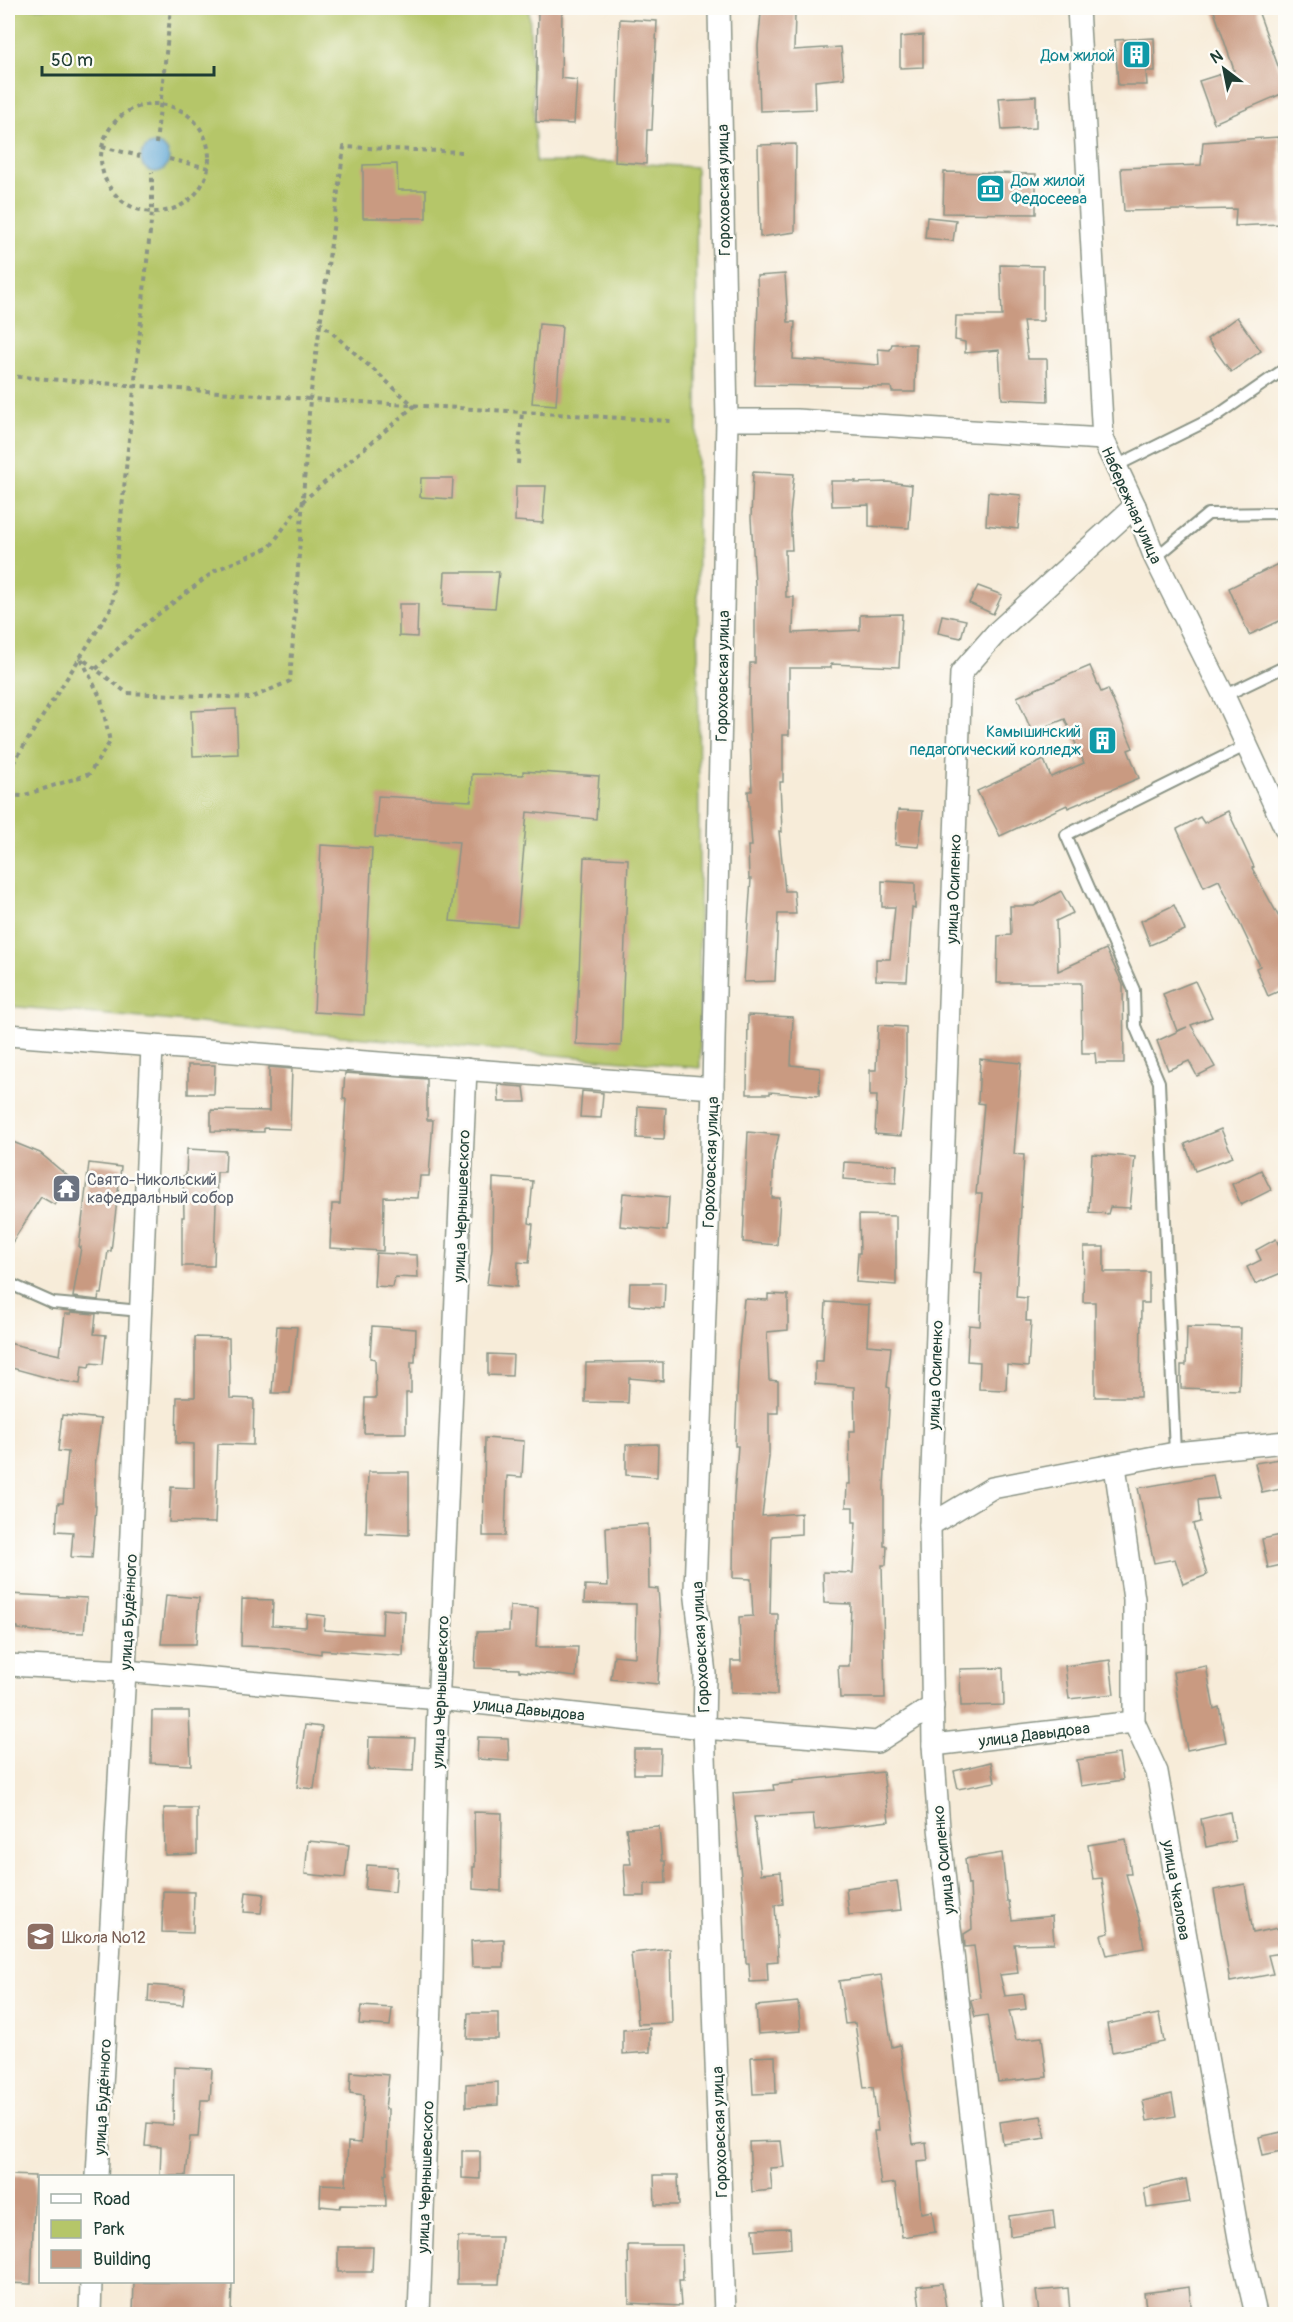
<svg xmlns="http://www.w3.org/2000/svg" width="1293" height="2322" font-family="Pangolin,sans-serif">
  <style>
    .green { fill: #b5c669; stroke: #6a824e; stroke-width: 1.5 }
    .water { fill: #5ba4d3; stroke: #3d7084; stroke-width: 1.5 }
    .building { fill: #c99a81 }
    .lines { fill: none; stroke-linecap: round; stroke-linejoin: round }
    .service-casing { stroke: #8b9486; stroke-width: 14 }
    .minor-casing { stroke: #8b9486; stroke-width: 24 }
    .path { stroke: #8b9486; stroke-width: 4; stroke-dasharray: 4.5 4.5; stroke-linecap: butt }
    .service { stroke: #fff; stroke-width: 10 }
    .minor { stroke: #fff; stroke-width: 21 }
    .labels { text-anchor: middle; stroke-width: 5; stroke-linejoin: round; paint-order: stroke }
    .culture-label { font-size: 16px; fill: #0d838f; stroke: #fdfcf7; text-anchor: end }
    .street-label { font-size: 16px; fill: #1f3d34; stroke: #fdfcf7 }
    .worship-label { font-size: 16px; fill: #5b616d; stroke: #fdfcf7; text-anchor: start }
    .education-label { font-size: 16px; fill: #785e54; stroke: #fdfcf7; text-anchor: start }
  </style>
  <rect width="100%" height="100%" fill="#fdfcf7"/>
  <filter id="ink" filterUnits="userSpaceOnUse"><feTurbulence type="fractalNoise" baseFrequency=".0167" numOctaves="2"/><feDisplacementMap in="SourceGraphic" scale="12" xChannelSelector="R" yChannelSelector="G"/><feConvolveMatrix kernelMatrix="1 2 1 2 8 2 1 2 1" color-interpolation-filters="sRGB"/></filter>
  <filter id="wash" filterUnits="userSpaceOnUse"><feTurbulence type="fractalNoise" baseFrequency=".008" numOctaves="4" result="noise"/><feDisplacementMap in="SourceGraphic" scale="24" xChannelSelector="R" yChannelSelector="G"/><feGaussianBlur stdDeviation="1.35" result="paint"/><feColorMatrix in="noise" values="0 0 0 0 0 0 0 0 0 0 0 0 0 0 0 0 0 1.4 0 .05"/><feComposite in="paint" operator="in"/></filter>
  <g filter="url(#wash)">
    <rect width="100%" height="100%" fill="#f7ecd9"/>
    <path class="green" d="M8,8H529L536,162H615L696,167L700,1068L8,1006Z"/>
    <circle class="water" cx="155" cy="158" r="14"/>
    <g id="blocks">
      <g class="building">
        <path d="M538,8H562L561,78L577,80L574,124L536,122Z"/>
        <path d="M1213,8H1257L1286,88V92L1214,123L1199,81L1234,70Z"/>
        <path d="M761,13L795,14L794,50L841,47L844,78L815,81L816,109L760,111L758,46Z"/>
        <path d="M620,19L657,21L652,130H647L646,164L615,162Z"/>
        <path d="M923,35V67L900,68V37Z"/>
        <path d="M1154,38L1155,71H1146L1147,85H1118L1115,40Z"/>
        <path d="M1036,96V128L1002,130L999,98Z"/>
        <path d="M1279,137L1281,224L1235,226L1236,209L1124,211L1121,168L1201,165L1203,142Z"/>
        <path d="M796,144L795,232L760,237L758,145Z"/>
        <path d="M397,164L398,190H426V218H363V165Z"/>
        <path d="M944,172L1036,174V214L943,213Z"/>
        <path d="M927,217L956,220L953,241L925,238Z"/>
        <path d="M1000,265L1043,266V321H1023L1028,359H1047L1048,401L1002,399L999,350L965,353V342L955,340L956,316H1002Z"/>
        <path d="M785,274L788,322H795L793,359L879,365L878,349L890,350L892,344H916L915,392H892L891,387L755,385L758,303L757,276Z"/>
        <path d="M1237,317L1261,351L1231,372L1207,339Z"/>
        <path d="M539,324L562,326L556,405L532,403Z"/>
        <path d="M753,472L794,474L790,516L792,550H785L786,597H794L793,633L860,630V615L902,614L899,667L831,664V668H789V735H783V782H780L782,832L779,831L785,891H794L796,914H778L775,981L744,982L751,879H749L748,846H752L748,791H752L749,709L750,663H755V583L751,518Z"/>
        <path d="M421,478H453L452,499L420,497Z"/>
        <path d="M831,481H856L855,483L888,482L912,485L909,528L869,526V505L832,506Z"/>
        <path d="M516,486H546L543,523L515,521Z"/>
        <path d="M988,492L1021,495L1018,529L986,525Z"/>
        <path d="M1286,560V618L1249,635L1229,588Z"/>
        <path d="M445,572H499L495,608L443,605Z"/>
        <path d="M978,586L1002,595L993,614L969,603Z"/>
        <path d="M399,604H418L417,637L399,636Z"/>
        <path d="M942,615L966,620L961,638L938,633Z"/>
        <path d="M1090,666L1101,692L1108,689L1133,748L1128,750L1139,778L1068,808L1067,805L1000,836L977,791L1044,760L1051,777L1084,763L1065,719L1032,732L1017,697Z"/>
        <path d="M236,709L238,754L193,756L191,711Z"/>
        <path d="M523,771L599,776L596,819L527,812L517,926L450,921L459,842L375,837L378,796L471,801L472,774L523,775Z"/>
        <path d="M898,810L923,811L919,847L895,845Z"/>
        <path d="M1228,811L1254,867L1252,868L1286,930V988L1268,996L1256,968L1260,966L1219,880L1204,887L1177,829L1200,817L1204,823Z"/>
        <path d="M321,845L372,848L364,1015L314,1012Z"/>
        <path d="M584,857L628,859L621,1046L576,1044Z"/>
        <path d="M882,881L915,883V909L912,908L907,981L876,980V959H890L895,907H882Z"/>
        <path d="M1061,891L1073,913L1056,921L1058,971L1106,949L1123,985L1124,1063H1096L1095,1053H1082L1081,983H997L998,936L1011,935L1010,906H1034Z"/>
        <path d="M1174,905L1185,930L1150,945L1141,921Z"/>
        <path d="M1195,981L1212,1017L1191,1025L1215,1067L1197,1076L1189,1061L1168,1070L1157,1041L1187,1027L1177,1031L1163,994Z"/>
        <path d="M748,1015L793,1017L791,1065L820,1068L819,1096L770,1092V1094H747Z"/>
        <path d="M878,1025L906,1027V1074L901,1136L875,1134L877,1096H870V1070H876Z"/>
        <path d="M980,1059L1021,1063L1014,1154L1024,1155L1016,1297L1027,1298L1026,1321H1031L1028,1367L1007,1365L1006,1390L979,1389L980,1362L967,1361L969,1325L980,1326L982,1274L975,1273L982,1194H976L984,1104L978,1103Z"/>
        <path d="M188,1065H215L214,1094H188Z"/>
        <path d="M269,1067L292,1069L290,1129L264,1128V1132L211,1131V1110L269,1111Z"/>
        <path d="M345,1073L427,1079V1120H433L429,1176H420L418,1198L384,1197L383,1251L330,1248L332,1204H340L346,1099H343Z"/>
        <path d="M498,1085L524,1087L526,1102H499Z"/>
        <path d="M582,1091L603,1093L601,1118L580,1117Z"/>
        <path d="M638,1106L666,1108L664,1139L637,1138Z"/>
        <path d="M1221,1129L1233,1157L1195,1171L1185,1144Z"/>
        <path d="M748,1132L779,1135L774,1157L772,1198H780L777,1245L743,1242Z"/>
        <path d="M8,1140L40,1153L71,1179L55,1205L41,1197L8,1249Z"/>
        <path d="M187,1149L226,1151L225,1172H217L214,1266H182V1217H184L183,1176H186Z"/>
        <path d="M1092,1154L1135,1157L1130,1208L1110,1207L1108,1214L1089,1212Z"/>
        <path d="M844,1162L897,1165L896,1183L843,1179Z"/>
        <path d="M89,1163L121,1167L111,1251H108L102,1294H99L98,1300L73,1297L81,1247H79Z"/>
        <path d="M1261,1170L1271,1190L1241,1205L1232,1184Z"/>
        <path d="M493,1178L533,1181L529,1223L533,1224L529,1263L518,1262L517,1287L487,1284L492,1248Z"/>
        <path d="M623,1193L669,1197L667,1231L620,1226Z"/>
        <path d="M859,1215L896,1216V1285L856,1282L858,1253H860Z"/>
        <path d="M1276,1239L1286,1261V1271L1255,1284L1247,1267L1261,1260L1256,1250Z"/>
        <path d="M1084,1247H1104V1272H1149V1303H1141L1140,1397H1095V1302H1083Z"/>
        <path d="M376,1253L417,1255L418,1278L395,1277L393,1287L374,1286Z"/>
        <path d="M630,1283H665L664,1308L629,1305Z"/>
        <path d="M768,1294L788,1295V1330L767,1332L769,1380L778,1381V1413H769V1457L762,1516L801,1513V1534L772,1536L770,1614H778L777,1695L731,1692V1661H741L739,1617L753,1616L751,1579L733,1578L734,1497L738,1446H735L739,1349L744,1299L768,1300Z"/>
        <path d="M826,1302L869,1305L867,1345L891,1347L887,1387L890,1388L889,1410L884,1486V1546H887L886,1565H882L885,1698H840L838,1666H849L851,1604L824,1603L823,1572L853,1573L856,1522H853V1507H846L847,1484H850L849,1431H855L854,1387L815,1384V1361H823Z"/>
        <path d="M71,1312L96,1314L94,1334L106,1335L103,1364L90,1363L89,1367L82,1366L80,1384L56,1380L8,1367V1343L60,1355L65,1314H71Z"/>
        <path d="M277,1326L297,1327L290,1393H272Z"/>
        <path d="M372,1326L416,1329L415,1362H411V1393H406V1433H364L365,1398H376L375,1359L370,1358Z"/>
        <path d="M1187,1327L1241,1328L1239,1390L1181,1388V1365H1186Z"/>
        <path d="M195,1337L229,1338L230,1398L254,1399L253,1445L218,1444L215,1523L169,1522L171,1487L194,1488V1444L176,1443L177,1397H195Z"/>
        <path d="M488,1354L513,1355L512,1376L488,1375Z"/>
        <path d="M643,1362H663V1381L629,1378L628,1403L585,1402L586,1363Z"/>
        <path d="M62,1415L101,1419L95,1466V1506H96L92,1558L71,1557L73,1532L56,1531L58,1503H63L68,1452L58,1451Z"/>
        <path d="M485,1438L524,1441L522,1477L507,1476L505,1536H483Z"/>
        <path d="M658,1444L657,1477L626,1475V1445Z"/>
        <path d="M1286,1458V1488L1262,1493L1255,1463Z"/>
        <path d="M368,1472H409V1535L366,1533Z"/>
        <path d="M1213,1475L1218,1498L1198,1500L1200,1522L1193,1524L1207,1575L1183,1584L1175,1559L1154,1563L1138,1488Z"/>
        <path d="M648,1524L649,1588L658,1589L661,1630L658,1684L611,1679L614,1655L635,1657L636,1604L584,1603L585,1585L608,1586L606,1527Z"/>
        <path d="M1286,1534V1564L1268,1568L1262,1539Z"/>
        <path d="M8,1594L87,1598L84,1633L44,1632L18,1629V1627L8,1625Z"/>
        <path d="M166,1595L199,1598L196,1644H161Z"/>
        <path d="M242,1599L273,1600L272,1625L306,1627L307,1614L325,1616L324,1630L382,1634L383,1609L405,1611L403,1656L321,1650V1654L272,1647L241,1646Z"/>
        <path d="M510,1606L538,1608L536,1647H578L576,1677L519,1671V1669L475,1668L477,1632L509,1631Z"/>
        <path d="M1110,1660L1114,1694L1069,1699L1065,1666Z"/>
        <path d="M1206,1666L1214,1709L1219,1707L1226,1742L1187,1750L1173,1672Z"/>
        <path d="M1003,1668L1004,1705L961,1706L960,1669Z"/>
        <path d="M152,1711H189L191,1765L151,1763Z"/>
        <path d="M305,1725L322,1727L314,1789L297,1787Z"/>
        <path d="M369,1737L415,1738L413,1771L368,1769Z"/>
        <path d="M478,1737L508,1738L509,1761L477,1759Z"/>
        <path d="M634,1749H661L660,1774H634Z"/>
        <path d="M1119,1754L1123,1780L1081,1786L1077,1760Z"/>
        <path d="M991,1762L995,1782L958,1789L954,1771Z"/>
        <path d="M883,1772L889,1821L815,1830L813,1814L754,1817L761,1874L781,1872L783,1904L775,1905L778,1961L767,1962L768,1981L750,1982L749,1963H746L744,1907L733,1793L774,1790L773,1785L793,1783V1781Z"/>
        <path d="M164,1808H197V1854L165,1855Z"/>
        <path d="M474,1812L502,1813L501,1891L473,1889V1867H475Z"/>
        <path d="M1230,1812L1235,1841L1206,1847L1201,1819Z"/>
        <path d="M659,1826L662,1861H665L666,1883L645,1884V1896H626L624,1864H631L626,1828Z"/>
        <path d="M1126,1839L1131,1874H1126L1140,1922L1144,1948L1107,1955L1101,1935L1109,1933L1102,1878L1093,1879L1088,1845Z"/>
        <path d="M308,1841L349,1845L345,1878L305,1874Z"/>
        <path d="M1002,1853L1007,1901H1009L1012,1920L1052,1916L1054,1943L1014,1944L1018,1973L1000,1975L1005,1996L1024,1994L1026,2009L1009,2011L1016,2040L1042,2037L1047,2077L998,2082L987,2015L975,2017L971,2002V2000L981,1998L974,1946L965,1947L964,1934L972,1929L970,1884L968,1885L965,1859Z"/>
        <path d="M367,1865L397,1867L395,1892L365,1889Z"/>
        <path d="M897,1881L901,1910L849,1915L846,1888Z"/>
        <path d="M1245,1884L1253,1933L1278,1928L1282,1953L1268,1955L1273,1974L1230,1982L1214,1890Z"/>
        <path d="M163,1891L194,1892L193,1933L162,1932Z"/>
        <path d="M246,1892L264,1894L261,1913L244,1912Z"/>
        <path d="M504,1939V1967H472L471,1941Z"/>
        <path d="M670,1949L672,2023L638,2024L631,1953Z"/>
        <path d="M881,1975L892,2047L900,2045L913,2144L926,2142L928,2161L917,2162L921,2213L932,2211L935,2232L902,2237L895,2183L881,2185L874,2131H878L873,2087L864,2088L855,2023L845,2024L839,1981Z"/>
        <path d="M149,1985L185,1988L183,2005L148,2002Z"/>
        <path d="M798,2002L801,2031L758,2034L756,2006Z"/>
        <path d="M361,2006L392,2008L390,2026L359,2024Z"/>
        <path d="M468,2013H498V2039H467Z"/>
        <path d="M1159,2014L1164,2042L1112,2052L1107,2024Z"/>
        <path d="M650,2028V2052L623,2054V2030Z"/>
        <path d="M775,2056L776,2093L753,2094L751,2057Z"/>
        <path d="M174,2067L212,2069L210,2100H201L198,2137H190L186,2176H160L161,2147L145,2146L147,2123L173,2125Z"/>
        <path d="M351,2072L389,2075L385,2109H388L387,2174H385L386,2206L341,2205L340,2208L320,2206L321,2184L346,2185L348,2142L361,2143L364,2095L350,2093Z"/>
        <path d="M498,2082V2105L466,2107V2084Z"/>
        <path d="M1172,2094L1176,2116L1147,2121L1143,2101Z"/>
        <path d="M1041,2116L1046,2138L1003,2144L1000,2122Z"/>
        <path d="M1286,2131V2150L1263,2155L1259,2137Z"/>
        <path d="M781,2141L784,2167L770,2168L772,2190L752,2192L749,2142Z"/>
        <path d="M462,2151H480V2179L462,2178Z"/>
        <path d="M8,2175L35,2176L31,2284L8,2283Z"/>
        <path d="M654,2175H678L679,2205H655Z"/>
        <path d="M1186,2179L1190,2202L1147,2208L1144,2188Z"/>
        <path d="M1053,2210L1055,2229L1010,2236L1009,2216Z"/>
        <path d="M790,2228L791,2248L755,2251L753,2229Z"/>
        <path d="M458,2237H502L499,2284H457Z"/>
        <path d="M628,2245H682L683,2280H679L681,2306L629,2303Z"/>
        <path d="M338,2247H373L372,2272H338Z"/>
        <path d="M134,2282L232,2283L231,2314H133Z"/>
        <path d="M942,2283L947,2314H921L917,2286Z"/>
        <path d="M1189,2287L1192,2314H1147L1144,2293Z"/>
        <path d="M1068,2288L1070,2312L1039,2314L1036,2291Z"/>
      </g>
    </g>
  </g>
  <g filter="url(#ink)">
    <use href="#blocks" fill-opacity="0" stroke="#8b9486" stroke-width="1.5"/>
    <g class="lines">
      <defs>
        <g id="service">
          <path d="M1116,466L1215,417L1286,368"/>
          <path d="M1155,558L1208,514L1286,513"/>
          <path d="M1224,696L1286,666"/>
          <path d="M8,1283L53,1303L141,1311"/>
          <path d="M1175,1453L1159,1082L1135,1026L1134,990L1066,835L1247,745"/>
        </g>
        <g id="minor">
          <path d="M719,8L727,420L713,1088L695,1590L705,1674L704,1728L725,2314"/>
          <path d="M1078,8L1103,439L1135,506L1155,558L1224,696L1286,830"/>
          <path d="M727,420H796L1103,439"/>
          <path d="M8,1035L713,1088"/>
          <path d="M1115,1466L1134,1599V1722L1157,1772L1241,2250L1256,2314"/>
          <path d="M930,1525L992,1488L1175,1453L1286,1442"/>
          <path d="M8,1665L125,1671L439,1699L704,1728L877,1742L933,1706"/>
          <path d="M933,1745L1134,1722"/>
          <path d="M97,2176L125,1671L152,1047"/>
          <path d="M90,2314L91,2282"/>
          <path d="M419,2314L432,1978L437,1731L466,1069"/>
          <path d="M993,2314L939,1828L933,1745L930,1525L961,673L997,632L1135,506"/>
        </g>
      </defs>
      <use href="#service" class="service-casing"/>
      <use href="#minor" class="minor-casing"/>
      <g class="path">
        <circle cx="155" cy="158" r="54"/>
        <path d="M156,144L171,8"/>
        <path d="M102,147L140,156"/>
        <path d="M462,152L344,147L310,399L671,421"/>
        <path d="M169,159L209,168"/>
        <path d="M8,376L310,399L290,681L251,698L127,693L80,657"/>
        <path d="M518,464L522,412"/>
        <path d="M96,669L139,629L216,570L270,547L303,501L414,406L320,322"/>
        <path d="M8,771L112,607L152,212V172"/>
        <path d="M8,795L22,796L89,774L110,742L101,699L81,658"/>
      </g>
      <use href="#service" class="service"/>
      <use href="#minor" class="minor"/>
    </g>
  </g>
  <defs>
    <symbol id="building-square" viewBox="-11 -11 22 22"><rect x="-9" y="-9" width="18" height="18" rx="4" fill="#0f9aa8" stroke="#fdfcf7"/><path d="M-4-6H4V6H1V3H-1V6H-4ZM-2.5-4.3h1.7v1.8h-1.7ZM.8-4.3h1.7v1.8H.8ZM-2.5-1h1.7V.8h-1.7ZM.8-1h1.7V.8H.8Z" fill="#fff"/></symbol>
    <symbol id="museum-square" viewBox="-11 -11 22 22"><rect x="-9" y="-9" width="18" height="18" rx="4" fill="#0f9aa8" stroke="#fdfcf7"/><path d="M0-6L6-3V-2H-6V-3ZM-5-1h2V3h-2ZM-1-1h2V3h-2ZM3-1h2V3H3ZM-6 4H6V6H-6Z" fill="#fff"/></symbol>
    <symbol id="temple-square" viewBox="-11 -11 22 22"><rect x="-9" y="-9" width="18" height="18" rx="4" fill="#6b7280" stroke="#fdfcf7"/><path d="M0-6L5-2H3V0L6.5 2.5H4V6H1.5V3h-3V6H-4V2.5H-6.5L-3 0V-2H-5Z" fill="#fff"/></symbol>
    <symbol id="school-square" viewBox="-11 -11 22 22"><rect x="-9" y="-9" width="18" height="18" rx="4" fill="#8d6e63" stroke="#fdfcf7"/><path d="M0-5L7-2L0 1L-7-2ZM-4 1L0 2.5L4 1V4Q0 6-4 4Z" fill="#fff"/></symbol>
  </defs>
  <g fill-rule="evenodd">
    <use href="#building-square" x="1120" y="38" width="33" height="33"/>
    <use href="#museum-square" x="974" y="172" width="33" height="33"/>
    <use href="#building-square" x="1086" y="724" width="33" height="33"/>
    <use href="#temple-square" x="50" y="1172" width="33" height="33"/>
    <use href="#school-square" x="24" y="1920" width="33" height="33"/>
  </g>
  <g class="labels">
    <g class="culture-label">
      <text x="1115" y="61">Дом жилой</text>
      <text x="1011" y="186" text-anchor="start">Дом жилой<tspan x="1011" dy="18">Федосеева</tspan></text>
      <text x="1081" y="737">Камышинский<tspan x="1081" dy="18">педагогический колледж</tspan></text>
    </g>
    <g class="street-label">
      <text transform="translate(723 190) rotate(-91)" y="6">Гороховская улица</text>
      <text transform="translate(1132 505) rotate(66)" y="6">Набережная улица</text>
      <text transform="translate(722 676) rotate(-89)" y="6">Гороховская улица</text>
      <text transform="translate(953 889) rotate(-88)" y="6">улица Осипенко</text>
      <text transform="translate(710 1162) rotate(-88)" y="6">Гороховская улица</text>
      <text transform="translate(461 1206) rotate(-88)" y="6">улица Чернышевского</text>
      <text transform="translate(935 1375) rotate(-88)" y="6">улица Осипенко</text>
      <text transform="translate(128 1612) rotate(-87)" y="6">улица Будённого</text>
      <text transform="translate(700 1647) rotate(-93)" y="6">Гороховская улица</text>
      <text transform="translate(440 1692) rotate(-88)" y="6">улица Чернышевского</text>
      <text transform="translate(529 1709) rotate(6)" y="6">улица Давыдова</text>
      <text transform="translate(1034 1734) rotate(-7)" y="6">улица Давыдова</text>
      <text transform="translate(943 1860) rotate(-96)" y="6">улица Осипенко</text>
      <text transform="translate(1177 1890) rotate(80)" y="6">улица Чкалова</text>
      <text transform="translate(102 2097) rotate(-87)" y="6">улица Будённого</text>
      <text transform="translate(719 2132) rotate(-92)" y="6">Гороховская улица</text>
      <text transform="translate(425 2177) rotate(-88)" y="6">улица Чернышевского</text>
    </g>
    <g class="worship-label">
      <text x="87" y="1185">Свято-Никольский<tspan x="87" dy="18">кафедральный собор</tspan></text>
    </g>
    <g class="education-label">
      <text x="62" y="1943">Школа №12</text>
    </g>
  </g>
  <rect width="1293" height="2322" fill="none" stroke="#fdfcf7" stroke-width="30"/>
  <rect x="39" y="2175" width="195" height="108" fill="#fdfcf7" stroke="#a4b0a9" stroke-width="1.5"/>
  <rect x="51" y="2194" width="30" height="9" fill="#ffffff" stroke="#a4b0a9" stroke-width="1.5"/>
  <text x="93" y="2205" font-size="18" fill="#1f3d34">Road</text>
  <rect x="51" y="2220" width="30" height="18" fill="#b5c669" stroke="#a4b0a9" stroke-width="1.5"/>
  <text x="93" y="2235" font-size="18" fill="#1f3d34">Park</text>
  <rect x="51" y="2250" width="30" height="18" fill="#c99a81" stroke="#a4b0a9" stroke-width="1.5"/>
  <text x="93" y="2265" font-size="18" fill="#1f3d34">Building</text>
  <g transform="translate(1224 69) rotate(328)" stroke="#fdfcf7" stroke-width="4.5" paint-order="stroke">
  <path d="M0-4.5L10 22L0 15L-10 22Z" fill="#1f3d34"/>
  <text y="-9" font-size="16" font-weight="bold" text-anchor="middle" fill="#1f3d34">N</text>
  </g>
  <path d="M42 66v9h172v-9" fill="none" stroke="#1f3d34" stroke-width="3"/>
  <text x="51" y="66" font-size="18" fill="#1f3d34" stroke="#fdfcf7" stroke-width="4.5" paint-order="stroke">50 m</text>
</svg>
